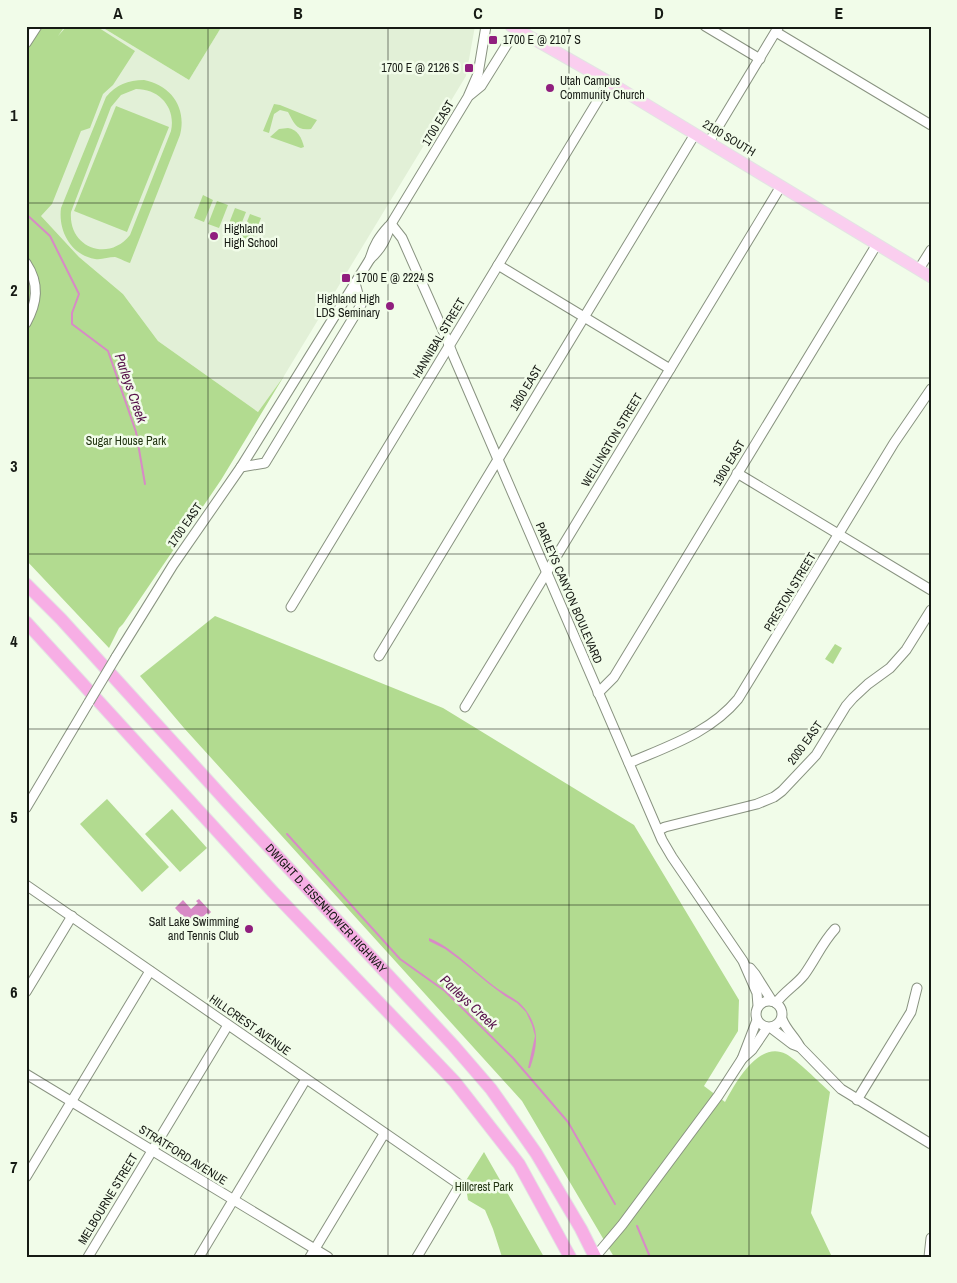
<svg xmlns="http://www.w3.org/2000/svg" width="957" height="1283" font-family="'Archivo Narrow',sans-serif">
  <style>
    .built { fill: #e2f0d7 }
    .green { fill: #b2db90; fill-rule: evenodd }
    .water { fill: #d88ac6 }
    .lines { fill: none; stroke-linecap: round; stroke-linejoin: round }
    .stream { stroke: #d88ac6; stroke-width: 2 }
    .minor-casing { stroke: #899381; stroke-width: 11 }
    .major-casing { stroke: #e3e4e3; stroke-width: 13 }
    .highway-casing { stroke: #e3e4e3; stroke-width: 14 }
    .minor { stroke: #fff; stroke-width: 9 }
    .major { stroke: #faceef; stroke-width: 11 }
    .highway { stroke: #f7aee5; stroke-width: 12 }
    .minor-bridge-casing { stroke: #899381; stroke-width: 11; stroke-linecap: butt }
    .minor-bridge { stroke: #fff; stroke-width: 9 }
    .grid { fill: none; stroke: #161a14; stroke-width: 1; stroke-opacity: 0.55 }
    .poi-dot { fill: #901e7e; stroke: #f1fce9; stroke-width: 2 }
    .labels { text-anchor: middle; stroke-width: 5; stroke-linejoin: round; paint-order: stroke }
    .poi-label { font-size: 12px; fill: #161a14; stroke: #f1fce9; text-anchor: start }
    .street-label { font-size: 12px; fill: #161a14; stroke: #f1fce9 }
    .park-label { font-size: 12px; fill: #253715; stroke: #f1fce9 }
    .water-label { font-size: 14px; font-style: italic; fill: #56114b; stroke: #f1fce9 }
    .neatline { fill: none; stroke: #161a14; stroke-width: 2 }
    .grid-label { font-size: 16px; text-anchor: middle; font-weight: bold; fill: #161a14 }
  </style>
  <rect width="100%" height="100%" fill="#f1fce9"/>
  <path class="built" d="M65,26H100L189,80L222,26H475L466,76L284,376L258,412L158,341L123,294L79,257L41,216L26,72Z"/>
  <g class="green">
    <path d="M26,26H65L58,36L67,26H96L135,51L113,85L103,94L90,128L81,131L52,204L41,216L79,257L123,294L158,341L258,412L284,376L221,480L123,624L119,628L109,648L26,560Z"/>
    <path d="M100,26H222L189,80Z"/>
    <path d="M144,80C171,85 187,108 180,135L130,263C126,262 119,258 115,257C108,257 102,260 95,259C71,255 58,231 61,208L106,97C116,85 128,80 144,80ZM136,89C160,89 176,108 171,131L130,235C108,263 68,247 71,212L111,107L121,95Z"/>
    <path d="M274,104L280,105L317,120L311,129C296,131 294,123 288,112L280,110L274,114L269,133L263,131Z"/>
    <path d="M116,106L169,127L127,232L74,211Z"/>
    <path d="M288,128C297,129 302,138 304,147L301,148L270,137L279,129Z"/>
    <path d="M203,195L213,200L204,222L194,218Z"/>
    <path d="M217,201L228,205L219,228L208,224Z"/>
    <path d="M235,208L246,212L237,235L226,231Z"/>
    <path d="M250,214L261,218L252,241L241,237Z"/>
    <path d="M215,616L443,708L634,825L739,1000L738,1031L704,1086L725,1102C735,1084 758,1040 786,1054C797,1060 819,1082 830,1092L811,1213L832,1257H614L522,1101L184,728L140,676Z"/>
    <path d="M835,644L842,648L833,664L825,659Z"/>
    <path d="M107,799L169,867L142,892L80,824Z"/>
    <path d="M172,809L207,848L180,872L145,834Z"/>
    <path d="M484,1152L544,1257H502L493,1229L485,1210L468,1200L465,1182Z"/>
  </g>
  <g class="water">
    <path d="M199,899L211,912L209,914L207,913L192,926L175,908L183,900L191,909L198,903L196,901Z"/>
    <path d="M429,938C453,948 474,971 494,986C502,992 510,996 517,1001C524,1006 530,1015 533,1023C539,1037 535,1054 530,1068H528L535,1036L532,1025L526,1012L517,1003L505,996L489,984L460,960L445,949L429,941Z"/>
  </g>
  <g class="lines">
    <g class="stream">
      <path d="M26,214L50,236L79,294L72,313V324L108,351L136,432L145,484"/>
      <path d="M287,834L400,959L445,991L513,1058L568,1122L615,1204"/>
      <path d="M637,1226L650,1257"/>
    </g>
    <defs>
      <g id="minor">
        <path d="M705,26L760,59"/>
        <path d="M776,32L931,125"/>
        <path d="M26,43L37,26"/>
        <path d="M470,95L481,86L509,41L516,38L533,40"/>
        <path d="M709,142L779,26"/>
        <path d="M391,224L402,238L445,335L453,355L662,840L672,857L743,961L757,993L758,1006"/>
        <path d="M370,259C374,245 379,237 389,226"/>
        <path d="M26,263C40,284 37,303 26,323"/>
        <path d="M498,265L670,369"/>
        <path d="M919,269L931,250"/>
        <path d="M241,467L265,463L361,305L355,283"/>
        <path d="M737,473L931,590"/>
        <path d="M291,607L609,82"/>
        <path d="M379,656L695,134"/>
        <path d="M116,657L173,565L241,467L370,259C381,249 386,239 391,224L468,97L478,74L486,26"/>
        <path d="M598,693L614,677L877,244"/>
        <path d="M465,707L781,186"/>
        <path d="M629,763C668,746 710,733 738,699L894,443L931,389"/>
        <path d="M26,808L89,702"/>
        <path d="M659,830L665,827L757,804L774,797L782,791L816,755L846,706L853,698L868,684L890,668L906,650L931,610"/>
        <path d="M26,885L460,1185L417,1257"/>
        <path d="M750,968L755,974L772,1001"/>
        <path d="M26,992L72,916"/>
        <circle cx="769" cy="1014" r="13"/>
        <path d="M776,1003C784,992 796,985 804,975C815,960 822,943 835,929"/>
        <path d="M782,1019C786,1030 795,1037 800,1047L841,1089L931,1144"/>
        <path d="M771,1028L792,1044L800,1047"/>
        <path d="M742,1059L757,1020"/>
        <path d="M26,1074L328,1257"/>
        <path d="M857,1100L911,1012L917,988"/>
        <path d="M26,1177L150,971"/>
        <path d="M88,1257L228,1025"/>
        <path d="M199,1257L306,1079"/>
        <path d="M310,1257L384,1134"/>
        <path d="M595,1257L622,1225L718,1096L742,1059L752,1050L767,1028"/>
        <path d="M929,1257L931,1238"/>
      </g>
      <path id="major" d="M511,26L609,82L931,277"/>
      <g id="highway">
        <path id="s1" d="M26,584L61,619L228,803L453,1045L491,1089L536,1153L581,1229L595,1257"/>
        <path d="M26,622L273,892L455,1082L519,1164L570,1257"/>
      </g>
    </defs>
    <use href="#minor" class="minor-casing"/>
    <use href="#major" class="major-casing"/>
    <use href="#highway" class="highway-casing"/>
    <use href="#minor" class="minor"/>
    <use href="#major" class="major"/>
    <use href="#highway" class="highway"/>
    <defs>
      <path id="minor-bridge" d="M89,702L116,657"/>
    </defs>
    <use href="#minor-bridge" class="minor-bridge-casing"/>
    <use href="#minor-bridge" class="minor-bridge"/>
  </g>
  <path class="grid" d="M208,26V1257M388,26V1257M569,26V1257M749,26V1257M26,203H931M26,378H931M26,554H931M26,729H931M26,905H931M26,1080H931"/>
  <g class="poi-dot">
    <rect x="488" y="35" width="10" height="10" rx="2.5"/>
    <rect x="464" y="63" width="10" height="10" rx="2.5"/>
    <circle cx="550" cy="88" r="5"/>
    <circle cx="214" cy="236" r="5"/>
    <rect x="341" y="273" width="10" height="10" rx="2.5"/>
    <circle cx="390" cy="306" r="5"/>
    <circle cx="249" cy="929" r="5"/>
  </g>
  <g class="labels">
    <g class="poi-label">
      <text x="503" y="44">1700 E @ 2107 S</text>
      <text x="459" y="72" text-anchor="end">1700 E @ 2126 S</text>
      <text x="560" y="85">Utah Campus<tspan x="560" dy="14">Community Church</tspan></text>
      <text x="224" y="233">Highland<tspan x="224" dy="14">High School</tspan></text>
      <text x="356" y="282">1700 E @ 2224 S</text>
      <text x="380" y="303" text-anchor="end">Highland High<tspan x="380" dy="14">LDS Seminary</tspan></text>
      <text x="239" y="926" text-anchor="end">Salt Lake Swimming<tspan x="239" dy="14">and Tennis Club</tspan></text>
    </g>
    <g class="street-label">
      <text transform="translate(438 123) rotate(-59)" y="4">1700 EAST</text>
      <text transform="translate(729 138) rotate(31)" y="4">2100 SOUTH</text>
      <text transform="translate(439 338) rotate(-59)" y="4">HANNIBAL STREET</text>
      <text transform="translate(526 388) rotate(-59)" y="4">1800 EAST</text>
      <text transform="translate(612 440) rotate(-59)" y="4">WELLINGTON STREET</text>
      <text transform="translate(729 463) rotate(-59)" y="4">1900 EAST</text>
      <text transform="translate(185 525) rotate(-55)" y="4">1700 EAST</text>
      <text transform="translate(790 592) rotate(-59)" y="4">PRESTON STREET</text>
      <text transform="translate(569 593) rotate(67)" y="4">PARLEYS CANYON BOULEVARD</text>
      <text transform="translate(805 743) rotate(-54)" y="4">2000 EAST</text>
      <text dy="4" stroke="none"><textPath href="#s1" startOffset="442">DWIGHT D. EISENHOWER HIGHWAY</textPath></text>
      <text transform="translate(250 1025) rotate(35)" y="4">HILLCREST AVENUE</text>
      <text transform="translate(183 1155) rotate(32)" y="4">STRATFORD AVENUE</text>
      <text transform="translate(108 1199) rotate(-59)" y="4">MELBOURNE STREET</text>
    </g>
    <g class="park-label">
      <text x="126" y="445">Sugar House Park</text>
      <text x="484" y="1191">Hillcrest Park</text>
    </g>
    <g class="water-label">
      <text transform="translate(131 388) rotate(71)" y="5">Parleys Creek</text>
      <text transform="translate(469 1002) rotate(43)" y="5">Parleys Creek</text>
    </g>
  </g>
  <rect width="957" height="1283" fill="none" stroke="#f1fce9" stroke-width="55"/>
  <rect x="28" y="28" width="902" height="1228" class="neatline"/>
  <g class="grid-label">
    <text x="118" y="19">A</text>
    <text x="298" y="19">B</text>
    <text x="478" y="19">C</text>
    <text x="659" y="19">D</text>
    <text x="839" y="19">E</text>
    <text x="14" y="121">1</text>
    <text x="14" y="296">2</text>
    <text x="14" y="472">3</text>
    <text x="14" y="647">4</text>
    <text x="14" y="823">5</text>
    <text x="14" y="998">6</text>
    <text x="14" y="1173">7</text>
  </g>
</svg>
